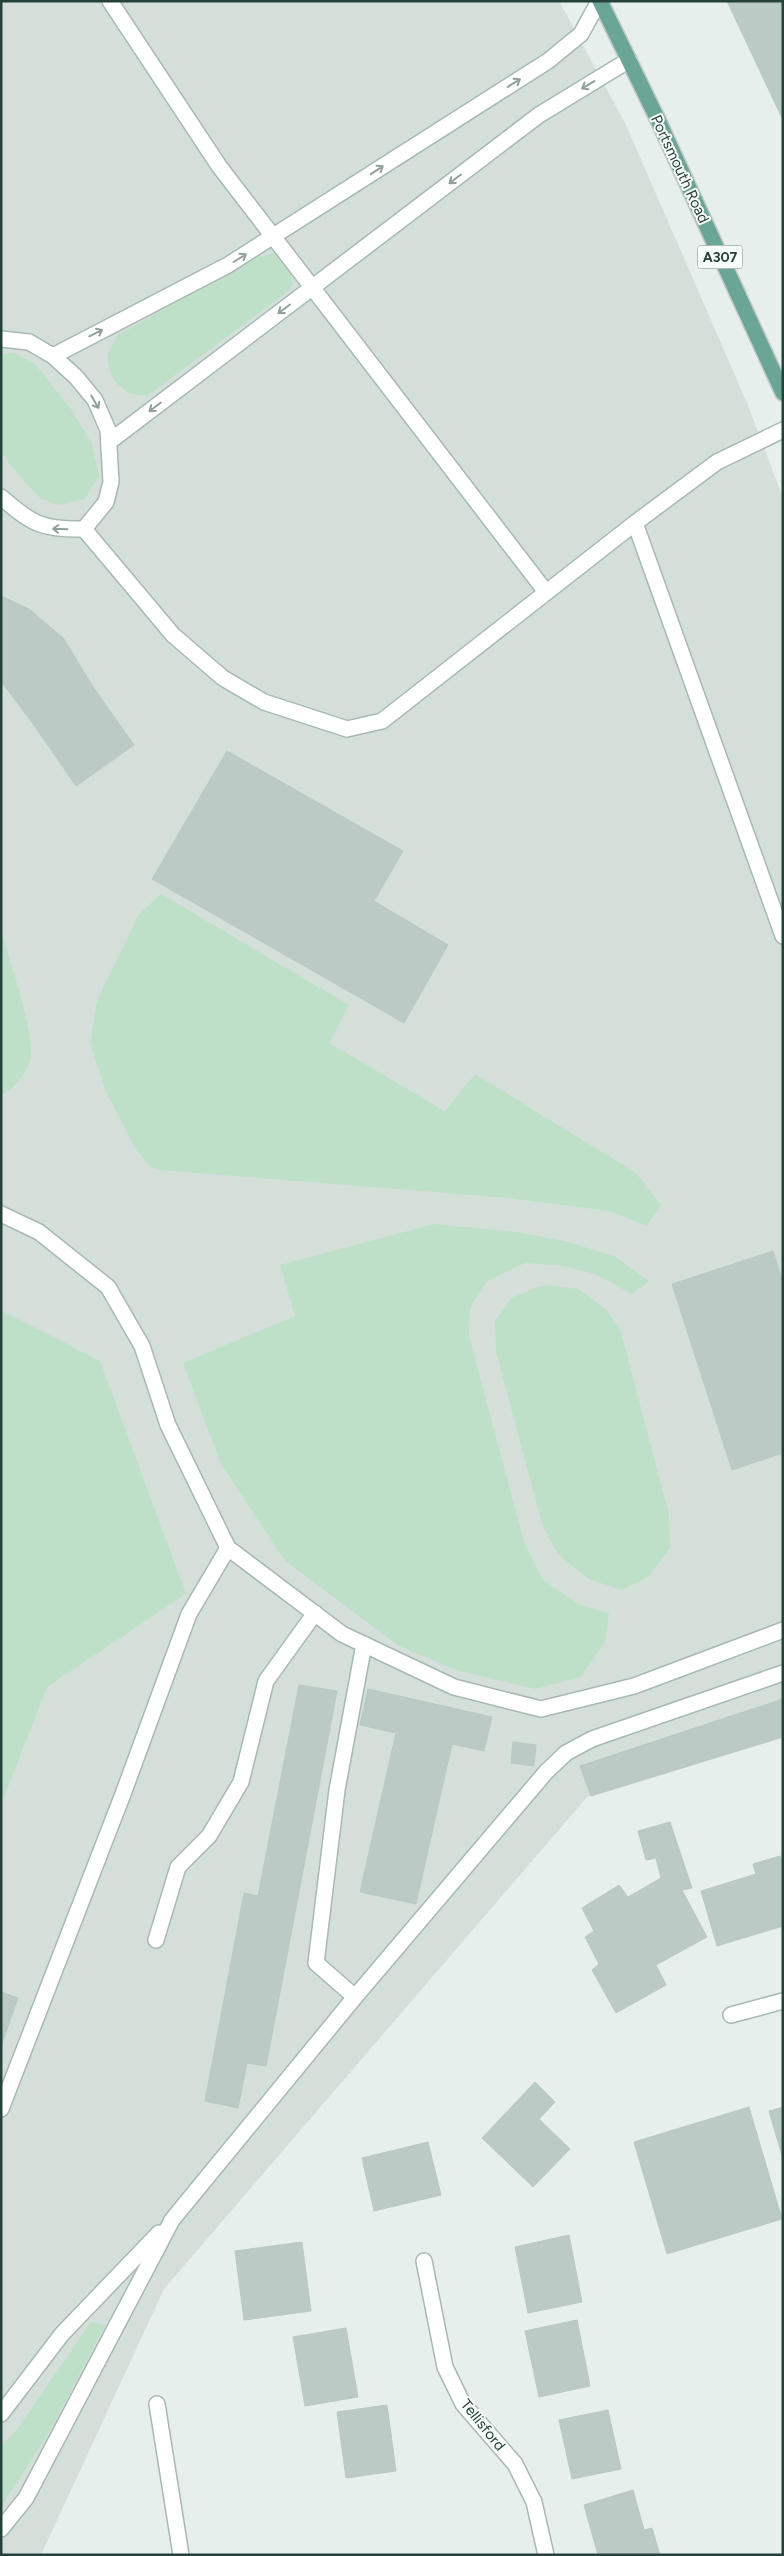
<svg xmlns="http://www.w3.org/2000/svg" width="784" height="2556" font-family="Figtree,sans-serif">
  <style>
    .built { fill: #d4dfda }
    .green { fill: #bfe0c8 }
    .building { fill: #bbcac4; stroke: #b8c9c2 }
    .lines { fill: none; stroke-linecap: round; stroke-linejoin: round }
    .minor-casing { stroke: #a8b8b2; stroke-width: 18 }
    .major-casing { stroke: #c2cac8; stroke-width: 18 }
    .minor { stroke: #fff; stroke-width: 15 }
    .major { stroke: #6aa596; stroke-width: 15 }
    .oneway { stroke: #92a09c }
    .labels { text-anchor: middle; stroke-width: 4; stroke-linejoin: round; paint-order: stroke }
    .shield { fill: #f7fbf9; stroke: #637a73; stroke-width: 1 }
    .shield-label { font-size: 14px; font-weight: bold; fill: #24423a }
    .street-label { font-size: 15px; fill: #24423a; stroke: #f7fbf9 }
  </style>
  <rect width="100%" height="100%" fill="#e6efeb"/>
  <path class="built" d="M1,1H559L626,125L747,403L783,498V1737L587,1797L164,2289L41,2555H1Z"/>
  <g class="green">
    <path d="M274,253L289,271L293,284L286,293L147,396L131,394L116,383L110,372L107,355L118,335L254,258Z"/>
    <path d="M14,353L34,363L71,409L92,444L99,476L85,499L58,505L40,498L10,465L1,451V354Z"/>
    <path d="M161,894L349,1005L329,1043L445,1111L475,1074L636,1173L661,1205L647,1226L609,1211L508,1198L160,1170L150,1167L137,1151L106,1092L90,1043L97,1001L139,914Z"/>
    <path d="M1,930C8,956 37,1038 30,1061C26,1075 14,1089 1,1095Z"/>
    <path d="M434,1224L516,1232L565,1241L614,1256L649,1281L632,1294L595,1274L564,1266L525,1263L487,1281L470,1308L469,1336L524,1542L542,1579L580,1605L609,1613L605,1642L581,1677L535,1689L456,1670L399,1646L285,1561L221,1464L183,1363L295,1316L280,1265Z"/>
    <path d="M543,1285L579,1289L607,1310L621,1332L669,1515L670,1548L648,1577L622,1590L588,1579L558,1554L543,1527L496,1352L495,1322L511,1298Z"/>
    <path d="M1,1310L100,1361L186,1594L47,1687L1,1805Z"/>
    <path d="M91,2322L105,2325L51,2429L1,2507V2447L18,2428Z"/>
  </g>
  <g class="building">
    <path d="M727,1H783V120Z"/>
    <path d="M1,596L29,609L64,639L93,687L36,728L1,681Z"/>
    <path d="M93,687L134,745L76,786L36,728Z"/>
    <path d="M227,751L403,851L374,901L448,945L404,1023L152,879Z"/>
    <path d="M773,1251L783,1282V1453L732,1470L672,1284Z"/>
    <path d="M299,1685L337,1691L266,2066L247,2063L238,2108L205,2101L244,1893L258,1896Z"/>
    <path d="M368,1689L492,1717L484,1751L452,1744L416,1904L360,1892L396,1733L360,1725Z"/>
    <path d="M783,1699V1737L591,1796L580,1766Z"/>
    <path d="M513,1742L536,1745L534,1766L511,1763Z"/>
    <path d="M670,1822L692,1888L682,1890L707,1937L656,1965L666,1985L616,2013L592,1970L599,1964L585,1937L594,1931L582,1908L619,1885L628,1897L661,1878L656,1858L646,1860L638,1831Z"/>
    <path d="M780,1856L783,1866V1926L717,1946L701,1891L756,1874L753,1864Z"/>
    <path d="M1,1992L18,1998L1,2046Z"/>
    <path d="M535,2082L555,2102L539,2119L570,2149L533,2187L482,2138Z"/>
    <path d="M749,2107L782,2219L667,2254L634,2142Z"/>
    <path d="M783,2107V2159L769,2111Z"/>
    <path d="M428,2142L441,2195L374,2211L362,2158Z"/>
    <path d="M569,2235L582,2302L528,2313L515,2247Z"/>
    <path d="M302,2242L311,2311L244,2320L235,2251Z"/>
    <path d="M577,2320L590,2386L539,2397L525,2331Z"/>
    <path d="M346,2328L358,2397L305,2406L293,2337Z"/>
    <path d="M387,2405L396,2471L346,2478L337,2412Z"/>
    <path d="M608,2410L621,2469L572,2479L559,2420Z"/>
    <path d="M633,2490L644,2530L652,2528L660,2555H598L584,2505Z"/>
  </g>
  <g class="lines">
    <defs>
      <g id="minor">
        <path d="M110,1L219,166L546,592"/>
        <path d="M1,339L29,342L53,356L76,377L95,400L108,430L111,482L106,502L84,529C42,530 32,524 1,497"/>
        <path d="M53,356L228,265L548,61L581,34L599,1"/>
        <path d="M109,442L539,115L629,60"/>
        <path d="M635,523L783,936"/>
        <path d="M84,529L173,635L223,678L264,702L347,729L382,721L635,523L717,462L783,430"/>
        <path d="M1,1214L39,1232L108,1287L142,1346L168,1425L228,1548L342,1634L454,1687L541,1709L634,1686L783,1630"/>
        <path d="M156,1940L178,1867L209,1836L241,1782L266,1681L315,1613"/>
        <path d="M355,1997L316,1963L337,1790L364,1644"/>
        <path d="M731,2015L783,2001"/>
        <path d="M1,2109L123,1794L189,1614L228,1548"/>
        <path d="M424,2261L445,2367L463,2404L515,2464L534,2502L546,2555"/>
        <path d="M157,2404L181,2555"/>
        <path d="M1,2414L62,2334L159,2233"/>
        <path d="M1,2529L26,2498L172,2220L355,1997L546,1772L566,1753L592,1739L783,1673"/>
      </g>
      <path id="major" d="M600,1L658,120L783,393"/>
    </defs>
    <use href="#minor" class="minor-casing"/>
    <use href="#major" class="major-casing"/>
    <use href="#minor" class="minor"/>
    <use href="#major" class="major"/>
  </g>
  <defs><path id="oneway-shaft" d="M-6 0H5M1.5-3L5.5 0L1.5 3" fill="none" stroke-width="1.6" stroke-linecap="round" stroke-linejoin="round" transform="scale(1.25)"/></defs>
  <g class="oneway">
    <use href="#oneway-shaft" transform="translate(514 83) rotate(-32)"/>
    <use href="#oneway-shaft" transform="translate(588 85) rotate(149)"/>
    <use href="#oneway-shaft" transform="translate(377 170) rotate(-33)"/>
    <use href="#oneway-shaft" transform="translate(455 179) rotate(143)"/>
    <use href="#oneway-shaft" transform="translate(240 258) rotate(-32)"/>
    <use href="#oneway-shaft" transform="translate(284 309) rotate(143)"/>
    <use href="#oneway-shaft" transform="translate(96 333) rotate(-27)"/>
    <use href="#oneway-shaft" transform="translate(95 402) rotate(60)"/>
    <use href="#oneway-shaft" transform="translate(155 407) rotate(143)"/>
    <use href="#oneway-shaft" transform="translate(60 529) rotate(-178)"/>
  </g>
  <g class="labels">
    <rect class="shield" x="697.5" y="245.5" width="45" height="23" rx="4"/>
    <g class="shield-label">
      <text x="720" y="262">A307</text>
    </g>
    <g class="street-label">
      <text transform="translate(680 169) rotate(65)" y="5">Portsmouth Road</text>
      <text transform="translate(483 2425) rotate(51)" y="5">Tellisford</text>
    </g>
  </g>
  <rect width="784" height="2556" fill="none" stroke="#24423a" stroke-width="5"/>
</svg>
